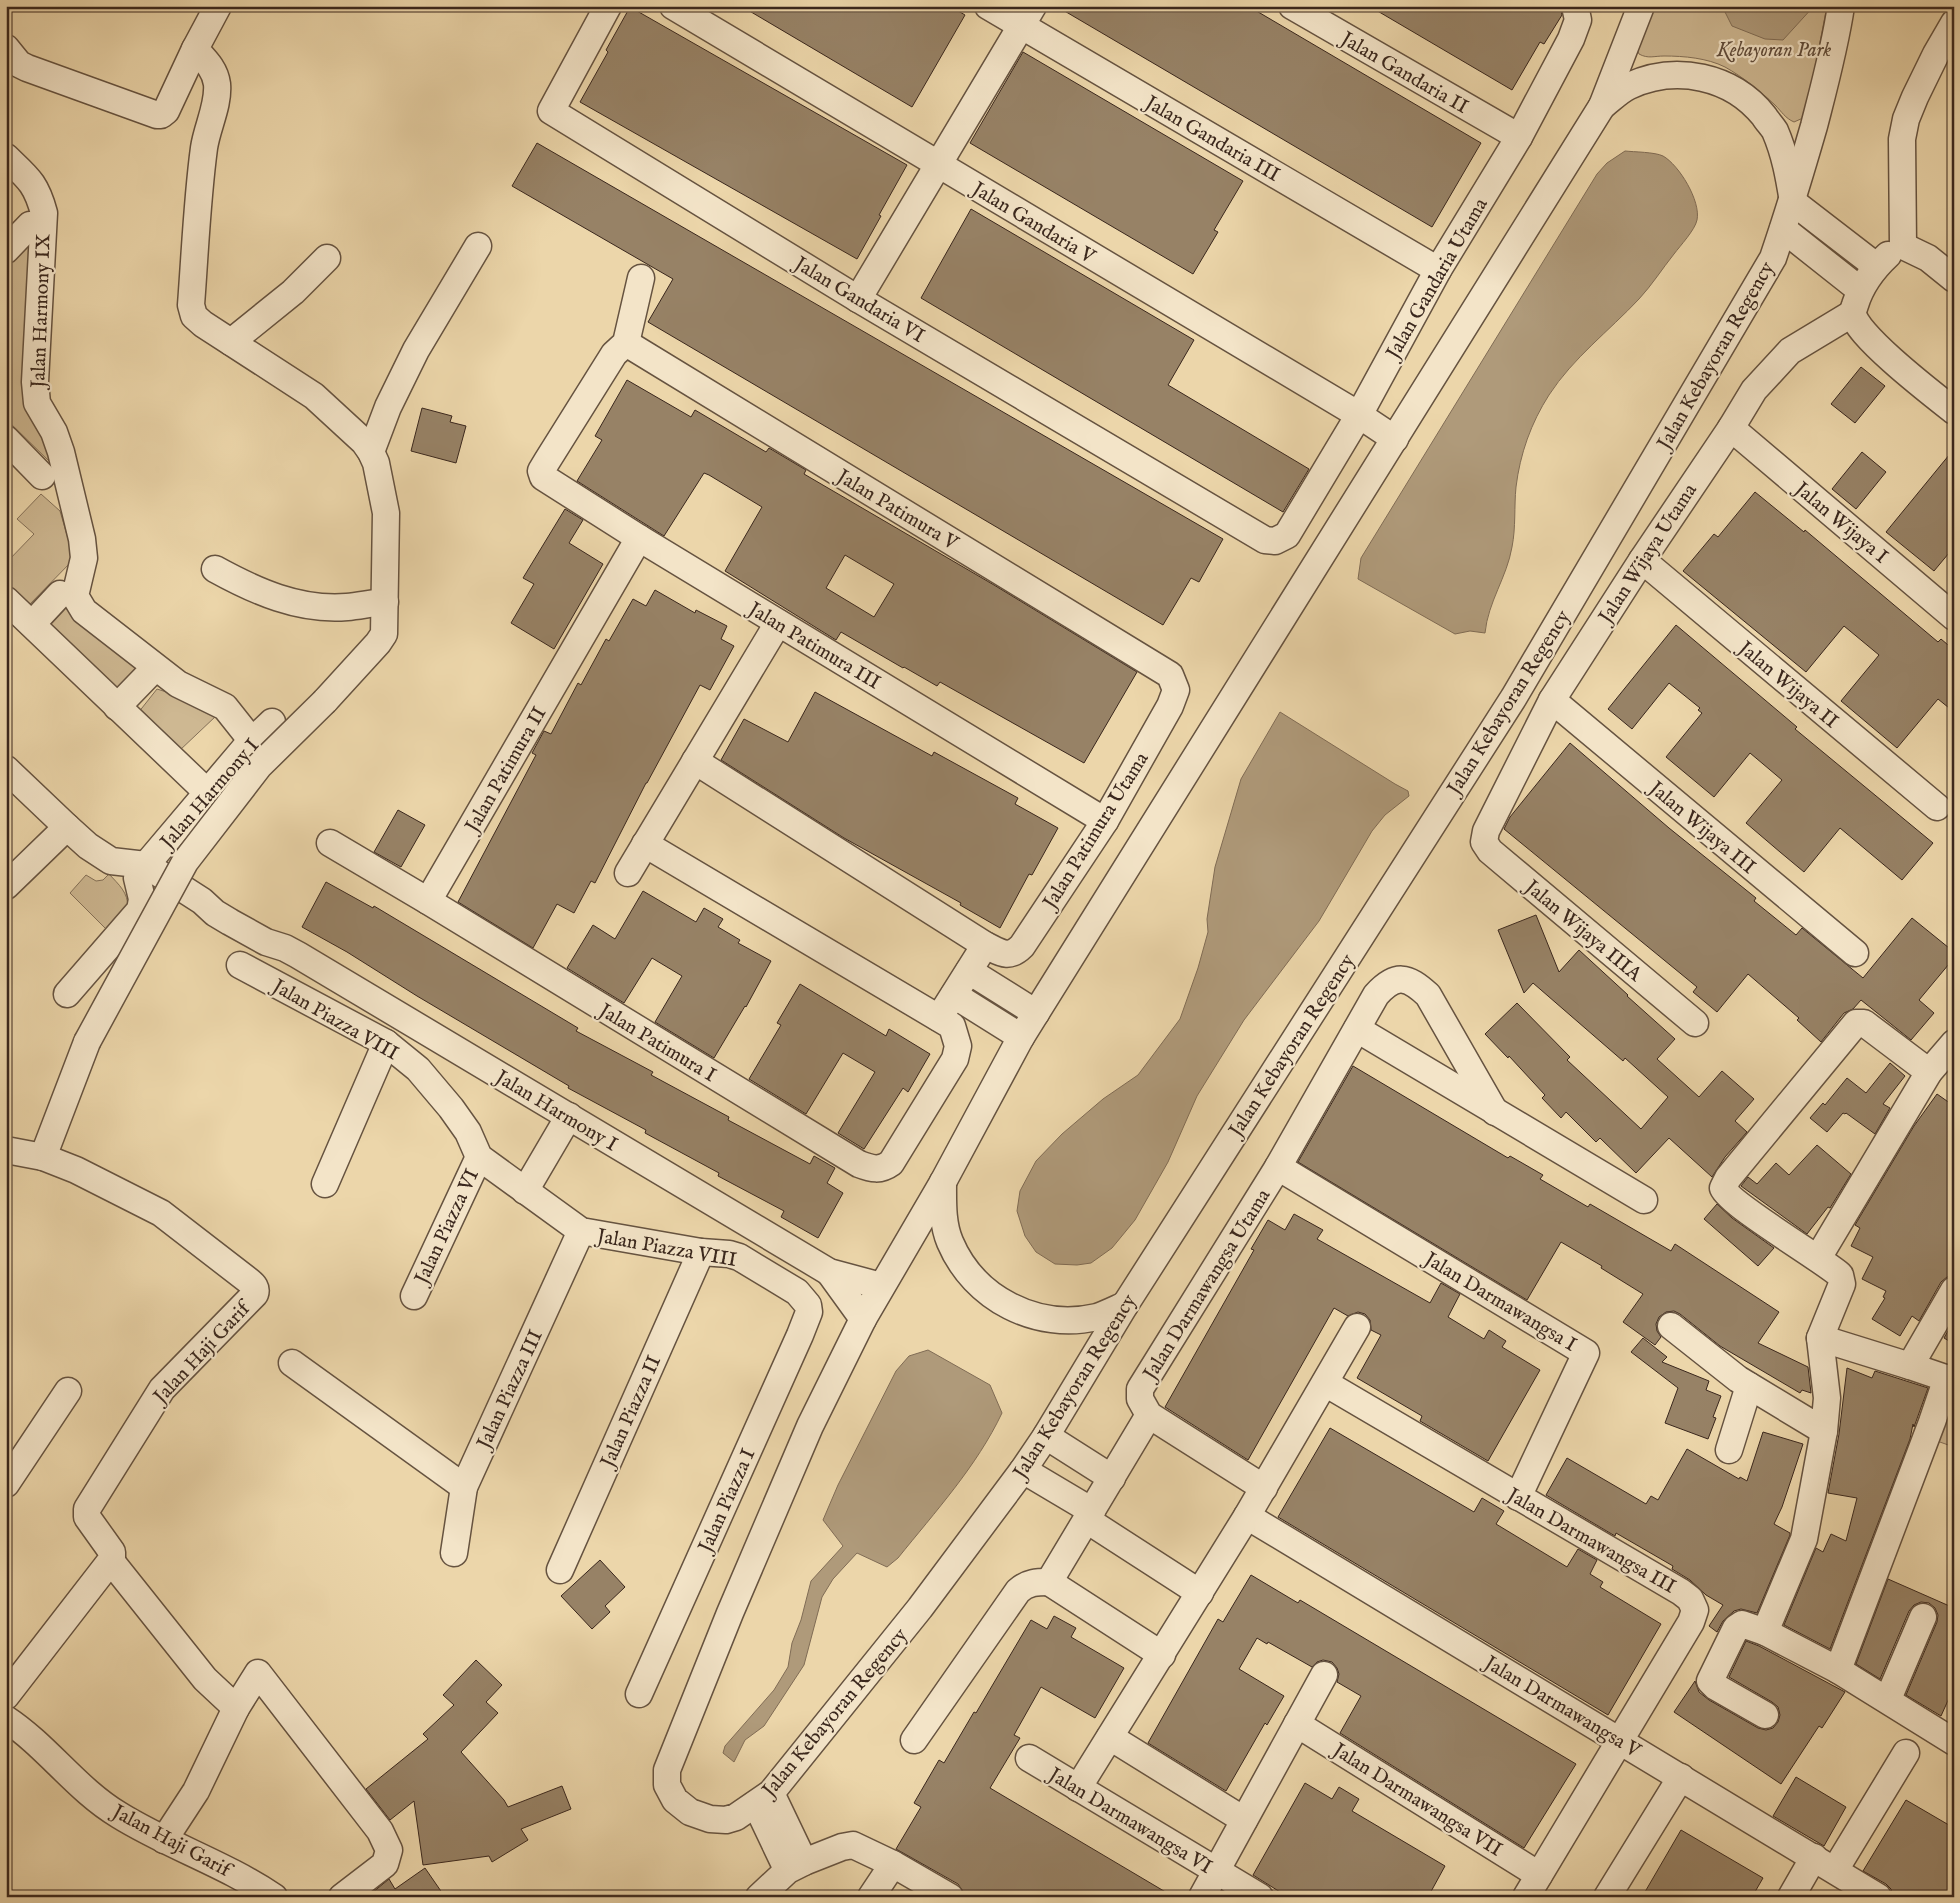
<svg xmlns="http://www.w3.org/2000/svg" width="1960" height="1903" font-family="'IM FELL English',serif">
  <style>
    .green { fill: #ceb892; stroke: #847058 }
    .water { fill: #af9a7a; stroke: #806c55 }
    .building { fill: #978266; stroke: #3a271d; fill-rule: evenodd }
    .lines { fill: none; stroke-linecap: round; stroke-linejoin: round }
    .street-casing { stroke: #665340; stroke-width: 29 }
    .street { stroke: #f3e4c8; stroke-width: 26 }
    .street-bridge-casing { stroke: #665340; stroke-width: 29; stroke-linecap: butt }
    .street-bridge { stroke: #f3e4c8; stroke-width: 26 }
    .labels { text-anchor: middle; stroke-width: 4.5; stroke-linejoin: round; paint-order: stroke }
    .park-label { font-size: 20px; font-style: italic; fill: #5f4b3a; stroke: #f3e4c8 }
    .street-label { font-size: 20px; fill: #3a271d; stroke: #f3e4c8 }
  </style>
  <rect width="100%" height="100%" fill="#ecd6aa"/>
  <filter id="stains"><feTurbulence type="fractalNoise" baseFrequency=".004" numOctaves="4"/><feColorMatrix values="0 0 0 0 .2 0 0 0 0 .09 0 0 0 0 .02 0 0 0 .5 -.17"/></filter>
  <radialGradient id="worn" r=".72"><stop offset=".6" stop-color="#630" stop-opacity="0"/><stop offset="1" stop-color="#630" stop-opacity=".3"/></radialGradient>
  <g class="green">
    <path d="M1656,6H1827L1807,109L1803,118L1794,122C1785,118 1782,112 1775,105C1760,91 1743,77 1725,67C1707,58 1684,56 1664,56C1654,56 1648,59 1639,54L1636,47Z"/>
    <path d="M35,233L23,392L47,443L52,464L6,419V265Z"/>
    <path d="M41,494L60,511L74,559L29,605L23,603L6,585V563L34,534L17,519Z"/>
    <path d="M67,606L142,671L118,695L50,628V619Z"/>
    <path d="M157,689L201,703L216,716L179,751L138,713Z"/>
    <path d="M109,874C119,885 128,892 128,908L107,930L70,893L86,875L96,881L103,880Z"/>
    <path d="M1954,1394V1447L1937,1441Z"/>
  </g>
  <g class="water">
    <path d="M1722,6H1814L1783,40L1765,39L1732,26Z"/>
    <path d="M1625,151C1634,152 1655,152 1663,156C1679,165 1701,201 1697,220C1695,230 1680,246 1674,254C1662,269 1652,285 1639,299C1609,331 1573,358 1549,395C1531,423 1520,454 1516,487C1514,507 1516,527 1512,547C1507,577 1488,602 1485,633L1470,631L1455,634L1358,579L1361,558L1597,174L1607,163Z"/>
    <path d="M1280,712L1395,784L1408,791L1409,796L1385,815L1372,831L1319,921L1244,1020L1197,1096L1168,1162L1135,1220L1112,1248L1091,1263L1077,1265L1055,1264L1036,1252L1025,1236L1017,1211L1020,1191L1036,1161L1062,1134L1103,1099L1138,1075L1180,1019L1198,968L1208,932L1207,919L1215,867L1241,779Z"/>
    <path d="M928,1350L990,1385L1002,1413C977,1466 935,1512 898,1558L887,1567L857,1553L833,1579L822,1597L804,1665L764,1726L745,1740L734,1762L723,1753L725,1746L774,1690L788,1667L792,1643L801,1620L811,1581L843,1546L823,1520L838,1485L896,1371L909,1356Z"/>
  </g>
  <g class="building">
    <path d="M741,6H950L965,15L912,107Z"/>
    <path d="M1056,6H1248L1481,143L1432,227Z"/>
    <path d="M1369,6H1560L1562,15L1544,44L1540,42L1512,90Z"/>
    <path d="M630,7L907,165L879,215L881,216L857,259L580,102L608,52L606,50Z"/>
    <path d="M1023,52L1243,181L1214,230L1218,232L1193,274L970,143Z"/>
    <path d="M537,143L1223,539L1199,582L1191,578L1163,625L648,322L673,279L512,186Z"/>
    <path d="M971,209L1194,340L1168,385L1309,469L1283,512L921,298Z"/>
    <path d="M1861,367L1885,386L1855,423L1831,404Z"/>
    <path d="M627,380L691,417L695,410L766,452L769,448L806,470L804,474L994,585L1137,672L1084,763L940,682L937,686L904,667L903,668L841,632L836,640L725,571L762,507L709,475L704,473L664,536L577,481L602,440L595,436ZM845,555L894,584L874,617L826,588Z"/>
    <path d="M422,408L452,416L450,422L466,426L456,463L411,451Z"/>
    <path d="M1954,449V547L1934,571L1886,532Z"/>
    <path d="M1862,452L1886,472L1856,509L1832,489Z"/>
    <path d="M1755,492L1804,532L1805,530L1938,642L1941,639L1954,650V712L1938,699L1897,748L1841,701L1879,655L1844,626L1806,672L1683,571L1714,534L1718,537Z"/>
    <path d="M565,509L583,520L569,543L603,564L554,649L511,623L534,584L523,578Z"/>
    <path d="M655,590L695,613L696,610L727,626L721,639L734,646L710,690L700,685L647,783H646L595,883L591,881L574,913L557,904L533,948L458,902L536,755L532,753L544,731L551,734L578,683L581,685L606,639L609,641L633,599L646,606Z"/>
    <path d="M1676,625L1797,727L1795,729L1933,843L1902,880L1840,828L1804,872L1780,852L1746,823L1782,780L1750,753L1714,797L1666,757L1702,713L1698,710L1700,708L1669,683L1632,729L1608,709Z"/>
    <path d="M815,692L932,756L934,752L1018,798L1015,804L1058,828L1032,875L1029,874L1000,928L960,905L961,903L844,838L721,760L744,719L788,742Z"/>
    <path d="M1570,743L1669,828L1756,898L1754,901L1796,935L1802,928L1863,978L1912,918L1954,952V958L1919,1000L1934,1013L1911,1040L1861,1000L1853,1009L1844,1013L1821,1042L1797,1020L1799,1018L1748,974L1717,1012L1693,992L1697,987L1504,829L1510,817Z"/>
    <path d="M398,810L425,825L401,867L374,852Z"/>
    <path d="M326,882L373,908L374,906L578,1028L576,1031L653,1072L651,1075L729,1117L728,1120L810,1164L814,1156L835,1168L827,1183L843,1193L818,1238L781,1217L784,1211L718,1176L719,1173L645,1133L646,1130L568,1088L569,1086L417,996L347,952L302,927Z"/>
    <path d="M643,891L696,922L704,908L723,919L718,927L740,940L738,943L771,961L746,1007L745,1006L714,1058L655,1022L682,976L652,958L624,1003L567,968L593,925L615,939Z"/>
    <path d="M1536,915L1559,972L1579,950L1628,995L1627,996L1675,1039L1657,1059L1699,1097L1722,1071L1754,1099L1735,1121L1747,1132L1725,1157L1712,1177L1669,1138L1636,1173L1600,1138L1596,1142L1566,1112L1561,1118L1542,1098L1545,1095L1509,1056L1508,1058L1485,1034L1517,1003L1570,1057L1567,1060L1641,1129L1668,1097L1625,1058L1623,1061L1533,983L1524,993L1498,930Z"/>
    <path d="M800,984L886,1036L889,1029L930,1054L908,1092L903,1088L864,1149L838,1133L875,1072L843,1053L806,1114L749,1079L781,1025L777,1023Z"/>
    <path d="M1890,1063L1905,1076L1883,1104L1890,1108L1875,1134L1846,1113L1845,1114L1843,1113L1827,1132L1810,1118L1823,1103L1825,1105L1847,1078L1866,1093Z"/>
    <path d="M1353,1066L1508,1158L1510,1156L1543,1175L1540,1179L1588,1207L1590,1204L1671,1251L1675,1244L1779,1312L1758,1343L1808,1367L1811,1393L1802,1390L1800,1393L1720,1346L1680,1314L1674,1311L1666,1312L1659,1317L1656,1324L1657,1331L1661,1337L1655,1345L1623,1322L1643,1294L1601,1268L1602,1266L1561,1242L1527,1300L1298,1162Z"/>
    <path d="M1937,1094L1954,1106V1275L1947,1277L1941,1282L1919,1321L1912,1316L1900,1336L1872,1319L1885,1298L1883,1297L1886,1291L1862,1279L1873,1257L1851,1246L1860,1228L1855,1225L1914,1126Z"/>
    <path d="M1817,1145L1851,1174L1830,1208L1828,1207L1807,1234L1741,1186L1748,1177L1757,1184L1776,1163L1789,1175Z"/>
    <path d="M1717,1204L1732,1218L1774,1248L1758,1266L1704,1219Z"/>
    <path d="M1294,1214L1323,1230L1317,1239L1430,1303L1441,1283L1460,1294L1448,1317L1484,1339L1489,1330L1506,1341L1502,1347L1540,1370L1488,1461L1420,1421L1422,1416L1357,1378L1381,1335L1371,1330L1370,1320L1365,1314L1358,1312L1348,1316L1334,1308L1248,1460L1165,1407L1254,1250L1251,1249L1268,1220L1285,1230Z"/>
    <path d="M1954,1320V1344L1944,1338Z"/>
    <path d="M1643,1338L1667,1357L1662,1362L1709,1381L1706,1390L1721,1396L1713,1417L1716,1418L1708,1439L1665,1423L1678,1388L1631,1352Z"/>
    <path d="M1847,1368L1872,1378L1875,1371L1928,1388L1914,1427L1913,1424L1910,1439L1830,1649L1784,1625L1816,1548L1823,1552L1831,1534L1846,1541L1857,1498L1828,1493L1839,1434Z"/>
    <path d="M1330,1428L1474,1512L1482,1498L1504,1511L1496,1524L1567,1567L1578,1549L1597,1560L1590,1574L1603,1582L1600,1587L1661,1624L1608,1715L1278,1517Z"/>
    <path d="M1763,1432L1803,1444L1782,1507L1774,1524L1790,1533V1535L1757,1613L1741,1609L1734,1611L1723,1621L1717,1632L1709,1626L1723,1605L1706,1595L1690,1580L1672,1569L1673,1566L1616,1533L1615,1536L1546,1495L1567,1458L1646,1504L1651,1496L1658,1500L1687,1449L1739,1479L1740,1477L1747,1481Z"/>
    <path d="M600,1560L625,1587L605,1606L610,1612L592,1629L561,1596Z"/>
    <path d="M1251,1575L1298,1603L1300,1600L1576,1764L1524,1848L1340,1733L1361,1696L1337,1682L1339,1674L1337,1668L1332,1662L1323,1660L1317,1662L1312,1667L1268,1642L1267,1644L1257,1638L1239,1669L1284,1696L1267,1725L1265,1723L1226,1791L1148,1743L1218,1619L1223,1622Z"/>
    <path d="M1888,1579L1954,1608V1687L1941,1716L1906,1695L1937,1622L1938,1615L1935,1608L1929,1603L1921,1602L1914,1605L1909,1611L1880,1679L1856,1664Z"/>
    <path d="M1054,1616L1076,1628L1071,1637L1124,1668L1095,1718L1041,1687L1014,1735L1020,1738L990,1788L1174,1897H970L964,1893L958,1884L896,1849L921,1807L914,1803L939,1760L944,1763L974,1712L976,1713L1031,1620L1047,1629Z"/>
    <path d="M1746,1641L1759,1646L1845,1692L1822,1728L1819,1726L1781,1784L1674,1712L1695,1681L1699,1692L1709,1700L1758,1728L1766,1730L1773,1728L1778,1722L1780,1715L1778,1707L1772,1702L1729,1677Z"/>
    <path d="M476,1660L502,1685L486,1702L498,1713L461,1752L504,1800L508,1807L562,1786L571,1809L521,1829L528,1840L492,1862L489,1856L423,1865L414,1801L390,1820L366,1789L428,1739L423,1734L454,1705L443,1695Z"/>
    <path d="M1796,1777L1846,1807L1824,1846L1773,1816Z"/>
    <path d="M1305,1783L1332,1799L1339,1787L1359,1799L1352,1811L1445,1866L1428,1897H1288L1253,1875Z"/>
    <path d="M1906,1800L1954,1828V1897H1893L1891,1889L1886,1884L1863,1871Z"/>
    <path d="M1681,1830L1763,1878L1752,1897H1642Z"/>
    <path d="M425,1868L445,1897H367L389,1879L395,1889Z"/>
  </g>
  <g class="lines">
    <defs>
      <g id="street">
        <path d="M218,6L195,49C205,60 215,69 217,84C219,105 207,127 204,148C197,200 195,253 191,305L194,316L203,324L314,396L364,442L371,452L376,463L386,513L384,634L378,643L325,701"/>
        <path d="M608,6L551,111L858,299L1265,540L1275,541L1287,535L1359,415L1438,270L1519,137L1571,39L1578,20L1575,6"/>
        <path d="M673,6L1359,415L1395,439"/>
        <path d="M988,6L1438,270"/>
        <path d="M1292,6L1519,137"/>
        <path d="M1641,6L1602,106L1021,1037L943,1182L863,1319L810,1426L730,1613L667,1770V1785L675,1800L690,1812L710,1819L726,1820L736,1817L771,1793L920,1608L1023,1470L1046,1436L1125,1305L1514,697L1773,258C1788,214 1801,171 1814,126C1824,87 1835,47 1841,6"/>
        <path d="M6,48L19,64L27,68L157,115H161L166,111L195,49"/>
        <path d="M1602,106C1610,100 1620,90 1629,86C1676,64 1732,76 1764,116C1767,121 1772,126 1775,131C1785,154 1789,177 1793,202L1876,266"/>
        <path d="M6,157C28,178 36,183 44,213L35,382L37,403L54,432L61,452L82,539L84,558L75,596L84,611L178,684L225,707L252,741"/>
        <path d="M1783,229L1860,290"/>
        <path d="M1903,246L1902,139L1906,119L1915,97L1936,54L1954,23"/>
        <path d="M1903,246L1928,258L1954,279"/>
        <path d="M6,250L30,225"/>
        <path d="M1888,255C1873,269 1861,285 1855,305C1854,308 1853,310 1853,313C1854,334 1935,396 1954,411"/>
        <path d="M641,278L626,343L614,354L547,461L541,471L543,477L639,538L1105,821"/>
        <path d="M858,299L1033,6"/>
        <path d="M231,342L293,292L327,258"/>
        <path d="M626,343L1170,675L1176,690L1170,706L1105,821L1022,946C1008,960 1000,952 985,945L695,761"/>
        <path d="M1731,428L1954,617"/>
        <path d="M6,439L42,476"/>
        <path d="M371,452L388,407L416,350L478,246"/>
        <path d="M1642,560L1937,807"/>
        <path d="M215,569C255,591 299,611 347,607C359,606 372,603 385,602"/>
        <path d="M6,600L208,793"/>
        <path d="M32,624L60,594"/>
        <path d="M1552,700L1855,953"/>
        <path d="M117,707L148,675"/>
        <path d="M6,769L67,827L88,846L111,861L146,865L202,901L215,913L230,922L266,942L285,948L298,955L829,1272L881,1286"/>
        <path d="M330,843L428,901L859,1164C872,1169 880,1171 891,1163L955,1059L958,1046L952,1026L645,844"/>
        <path d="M628,873L778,623"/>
        <path d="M6,886L67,827"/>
        <path d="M428,901L639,538"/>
        <path d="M240,965L386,1043L418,1069L451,1108L468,1132L479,1157L581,1231L701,1252L729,1254L739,1257L797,1292L808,1305L809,1312L800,1335L639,1694"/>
        <path d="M969,971L1036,1013"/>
        <path d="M67,994L140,910L142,899L137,878L146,865L245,748L272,722"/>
        <path d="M954,995L1021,1037"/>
        <path d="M939,1018L985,945"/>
        <path d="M1695,1023L1490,851L1484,842L1486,831L1552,700L1642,560L1731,428L1754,390L1790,351L1853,313"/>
        <path d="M1357,1029L1644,1200"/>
        <path d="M6,1150L43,1157L76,1170L161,1213L249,1281C254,1285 257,1288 255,1294L162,1389L87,1509V1517L112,1552V1559L6,1696"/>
        <path d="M43,1157L87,1042"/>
        <path d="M1278,1167L1586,1353L1518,1497"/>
        <path d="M943,1182C943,1202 942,1223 950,1242C974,1299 1037,1331 1097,1317C1106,1314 1116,1309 1125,1305"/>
        <path d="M325,1184L386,1043"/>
        <path d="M525,1191L569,1116"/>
        <path d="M1818,1258L1929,1072L1954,1043"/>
        <path d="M829,1272L863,1319"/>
        <path d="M1954,1290L1910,1366L1954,1381"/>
        <path d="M414,1296L479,1157"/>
        <path d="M1671,1326L1738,1379L1824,1431L1827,1398L1820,1338"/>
        <path d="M292,1363L464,1487"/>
        <path d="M1910,1366L1820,1338L1842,1284L1840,1275C1819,1257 1730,1205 1723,1188L1728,1178L1856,1023H1864L1929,1072"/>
        <path d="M1325,1383L1681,1592L1690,1599L1695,1610L1691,1622L1526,1897"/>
        <path d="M1046,1436L1112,1478"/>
        <path d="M1729,1450L1749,1386"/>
        <path d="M1023,1470L1092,1511"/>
        <path d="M6,1484L68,1391"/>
        <path d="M1264,1488L1149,1415L1140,1399V1389L1278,1167L1376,995C1396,973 1407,976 1428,995L1495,1112"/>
        <path d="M1247,1516L1878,1897"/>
        <path d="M1087,1520L1200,1593"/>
        <path d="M454,1553L464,1487L581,1231"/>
        <path d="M111,1561L205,1679L236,1708L258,1673L380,1831L389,1850L385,1864L342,1897"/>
        <path d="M560,1570L701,1252"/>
        <path d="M1049,1582L1149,1415"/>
        <path d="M1049,1582L1162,1655"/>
        <path d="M1765,1632L1804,1539L1824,1431"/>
        <path d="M1838,1670L1932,1422L1947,1378"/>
        <path d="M1888,1699L1923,1617"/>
        <path d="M1765,1715L1716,1687L1710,1681L1736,1628L1742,1624L1765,1632L1838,1670L1954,1742"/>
        <path d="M6,1719C47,1746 77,1790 119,1815C169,1846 225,1864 274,1897"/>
        <path d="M1297,1724L1539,1875"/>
        <path d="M1110,1737L1244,1820"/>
        <path d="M914,1740L1018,1591C1028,1582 1037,1582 1049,1582"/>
        <path d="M1029,1758L1260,1897"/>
        <path d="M1078,1788L1247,1516L1357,1327"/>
        <path d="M771,1793L804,1862"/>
        <path d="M756,1804L785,1865"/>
        <path d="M164,1840L196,1791L236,1708"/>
        <path d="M1835,1870L1906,1753"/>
        <path d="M759,1897L788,1870L804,1862L842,1847L853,1845L893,1864L950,1897"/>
        <path d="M871,1897L893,1864"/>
        <path d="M1202,1897L1324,1675"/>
        <path d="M1607,1897L1681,1777"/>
        <path d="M1791,1897L1814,1857"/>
      </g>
    </defs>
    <use href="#street" class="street-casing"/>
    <use href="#street" class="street"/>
    <defs>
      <path id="street-bridge" d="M87,1042L185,862L259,766L325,701"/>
    </defs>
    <use href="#street-bridge" class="street-bridge-casing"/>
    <use href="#street-bridge" class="street-bridge"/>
  </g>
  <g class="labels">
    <g class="park-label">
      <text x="1774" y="56">Kebayoran Park</text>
    </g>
    <g class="street-label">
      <text transform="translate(1405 72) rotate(30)" y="7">Jalan Gandaria II</text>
      <text transform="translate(1213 138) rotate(30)" y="7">Jalan Gandaria III</text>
      <text transform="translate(1034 222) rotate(31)" y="7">Jalan Gandaria V</text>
      <text transform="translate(1436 278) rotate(-60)" y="7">Jalan Gandaria Utama</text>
      <text transform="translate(860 299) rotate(31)" y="7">Jalan Gandaria VI</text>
      <text transform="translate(40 311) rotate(-88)" y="7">Jalan Harmony IX</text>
      <text transform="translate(1715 355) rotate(-60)" y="7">Jalan Kebayoran Regency</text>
      <text transform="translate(898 509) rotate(31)" y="7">Jalan Patimura V</text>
      <text transform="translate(1842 522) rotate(40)" y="7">Jalan Wijaya I</text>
      <text transform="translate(1647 553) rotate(-57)" y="7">Jalan Wijaya Utama</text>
      <text transform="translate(815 645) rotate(31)" y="7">Jalan Patimura III</text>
      <text transform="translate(1789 684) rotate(40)" y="7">Jalan Wijaya II</text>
      <text transform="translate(1508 702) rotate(-58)" y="7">Jalan Kebayoran Regency</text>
      <text transform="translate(505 769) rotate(-60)" y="7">Jalan Patimura II</text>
      <text transform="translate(209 793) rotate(-49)" y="7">Jalan Harmony I</text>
      <text transform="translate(1703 827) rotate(40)" y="7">Jalan Wijaya III</text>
      <text transform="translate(1095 830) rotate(-58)" y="7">Jalan Patimura Utama</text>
      <text transform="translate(1584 930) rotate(40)" y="7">Jalan Wijaya IIIA</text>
      <text transform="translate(336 1019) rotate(30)" y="7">Jalan Piazza VIII</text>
      <text transform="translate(658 1042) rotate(31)" y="7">Jalan Patimura I</text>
      <text transform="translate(1291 1045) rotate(-57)" y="7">Jalan Kebayoran Regency</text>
      <text transform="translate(557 1110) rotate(31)" y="7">Jalan Harmony I</text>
      <text transform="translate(446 1226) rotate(-65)" y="7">Jalan Piazza VI</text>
      <text transform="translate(667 1247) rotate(10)" y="7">Jalan Piazza VIII</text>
      <text transform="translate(1206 1284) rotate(-58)" y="7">Jalan Darmawangsa Utama</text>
      <text transform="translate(1501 1301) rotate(31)" y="7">Jalan Darmawangsa I</text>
      <text transform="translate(201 1352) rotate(-47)" y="7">Jalan Haji Garif</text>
      <text transform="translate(1074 1386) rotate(-58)" y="7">Jalan Kebayoran Regency</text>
      <text transform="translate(509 1389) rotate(-65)" y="7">Jalan Piazza III</text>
      <text transform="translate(630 1411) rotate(-66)" y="7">Jalan Piazza II</text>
      <text transform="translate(726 1500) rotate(-66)" y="7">Jalan Piazza I</text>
      <text transform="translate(1592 1540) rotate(30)" y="7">Jalan Darmawangsa III</text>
      <text transform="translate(1563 1706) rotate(31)" y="7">Jalan Darmawangsa V</text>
      <text transform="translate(834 1712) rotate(-50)" y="7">Jalan Kebayoran Regency</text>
      <text transform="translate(1418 1799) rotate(32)" y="7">Jalan Darmawangsa VII</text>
      <text transform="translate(1131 1820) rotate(31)" y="7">Jalan Darmawangsa VI</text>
      <text transform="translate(172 1840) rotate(28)" y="7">Jalan Haji Garif</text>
    </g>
  </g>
  <rect width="1960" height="1903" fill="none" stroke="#ecd6aa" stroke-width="25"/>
  <rect x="8" y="8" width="1945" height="1888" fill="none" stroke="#3a271d" stroke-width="2.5"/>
  <rect x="12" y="12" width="1935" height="1878" fill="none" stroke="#3a271d"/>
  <rect width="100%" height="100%" filter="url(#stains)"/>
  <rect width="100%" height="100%" fill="url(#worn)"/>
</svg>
